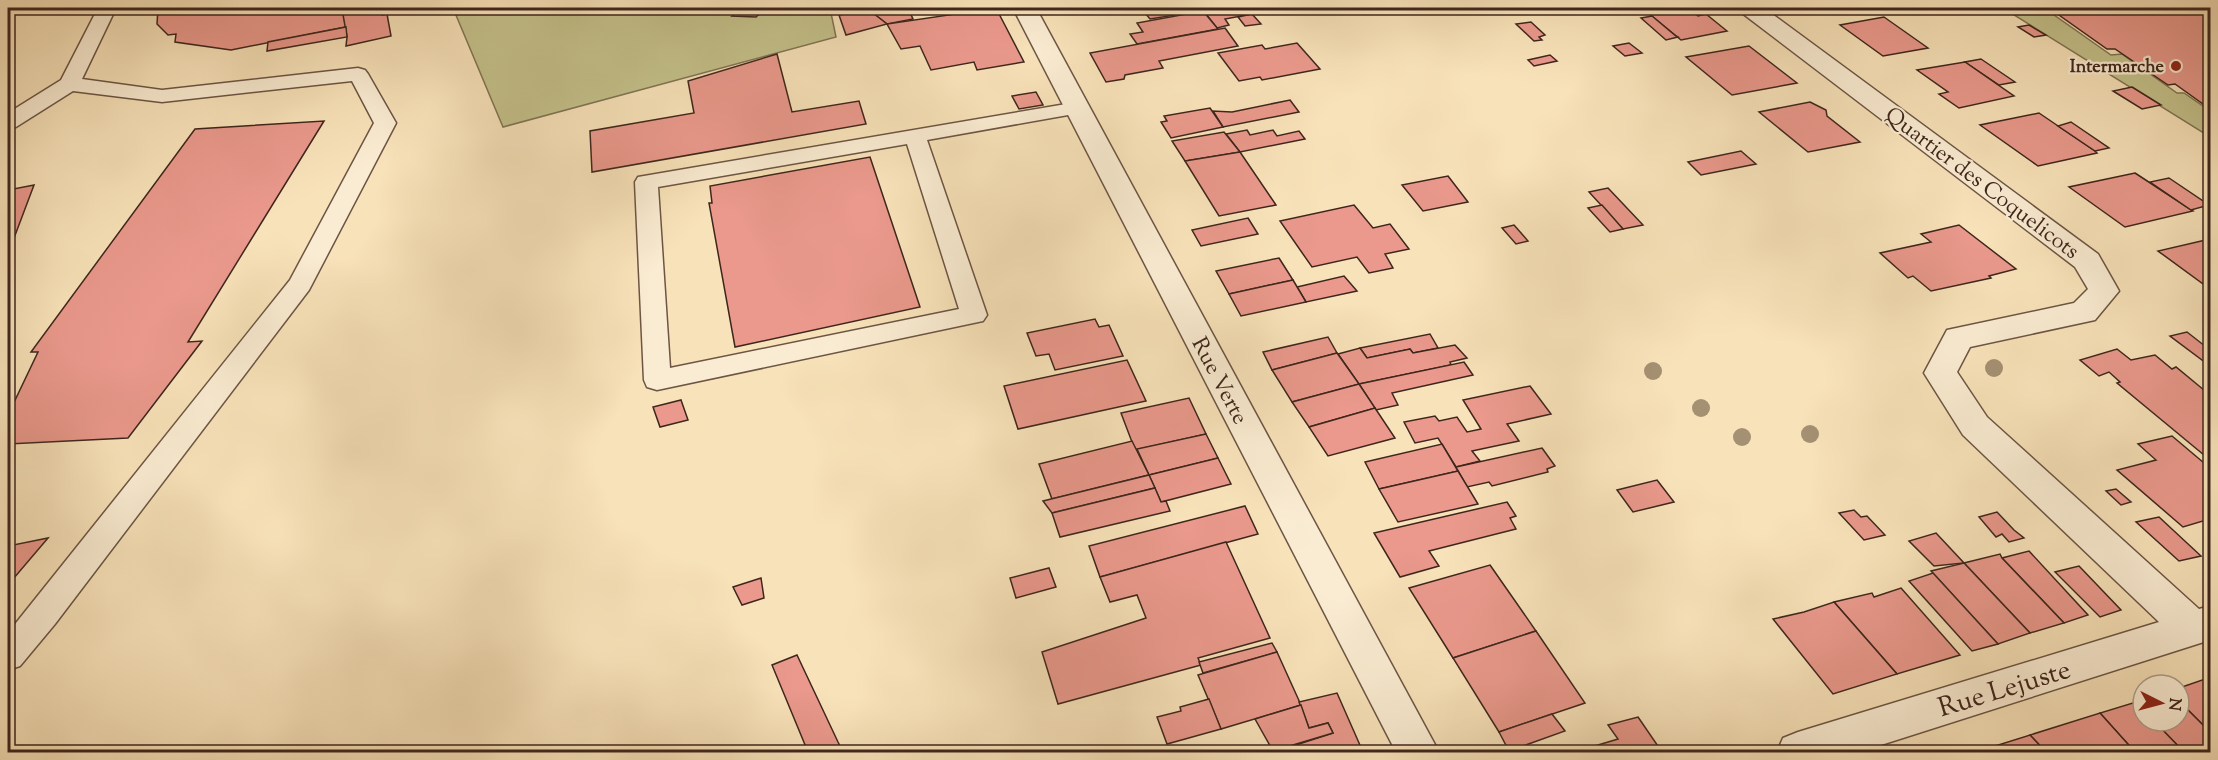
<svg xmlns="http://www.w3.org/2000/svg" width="2218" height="760" font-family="'Sorts Mill Goudy',serif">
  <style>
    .green { fill: #c4c18a; stroke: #817454; stroke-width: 1.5 }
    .building { fill: #ea998c; stroke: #3e261d; stroke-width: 1.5 }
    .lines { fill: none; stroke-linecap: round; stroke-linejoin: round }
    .lane-casing { stroke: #6c5544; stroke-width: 3 }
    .street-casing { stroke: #6c5544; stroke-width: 3 }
    .lane { fill: #faecd2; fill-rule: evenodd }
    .street { fill: #faecd2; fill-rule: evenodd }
    .tree { fill: #a49072 }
    .poi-dot { fill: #8f2418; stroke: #faecd2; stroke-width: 2 }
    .labels { text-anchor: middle; stroke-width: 4.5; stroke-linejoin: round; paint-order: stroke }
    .far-poi-label { font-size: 18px; font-weight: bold; fill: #3e261d; stroke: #faecd2; text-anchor: end }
    .street-label { font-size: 22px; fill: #3e261d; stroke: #faecd2 }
    .near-street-label { font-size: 27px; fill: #3e261d; stroke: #faecd2 }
  </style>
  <rect width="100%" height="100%" fill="#f8e2b9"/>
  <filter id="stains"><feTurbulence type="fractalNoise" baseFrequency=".00333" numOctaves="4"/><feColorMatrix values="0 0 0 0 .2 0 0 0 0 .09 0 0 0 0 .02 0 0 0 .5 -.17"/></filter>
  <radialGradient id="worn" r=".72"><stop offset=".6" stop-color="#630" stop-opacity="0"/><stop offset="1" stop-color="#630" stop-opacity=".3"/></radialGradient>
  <g class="green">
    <path d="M453,8H749L761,10L764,8H798L831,13L836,37L503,127Z"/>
    <path d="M2003,8H2044L2111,55L2122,54L2177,93H2184L2210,111V137Z"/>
  </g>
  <g class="building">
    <path d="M158,8H342L346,27L231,50L175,42L176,34L168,35L157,24Z"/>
    <path d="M350,8H380L382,15L387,14L391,36L346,46L347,37L342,9Z"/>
    <path d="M730,8H766L756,17L732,16L739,10Z"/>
    <path d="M887,8H908L913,19L887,24L869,10Z"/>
    <path d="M996,8L1024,62L977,70L974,62L931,70L920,46L901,49L887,24Z"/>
    <path d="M1141,8H1219L1150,19Z"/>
    <path d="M1218,8H1247L1252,14L1225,19L1229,25L1217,28L1202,9Z"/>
    <path d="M1678,8H1688L1698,16L1706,14L1727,31L1681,40L1647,12Z"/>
    <path d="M2049,8H2210V109L2175,84L2168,85L2115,49H2107Z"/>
    <path d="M869,10L887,24L846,35L839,15Z"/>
    <path d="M1203,11L1218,29L1137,44L1130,34L1143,32L1137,23Z"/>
    <path d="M1252,14L1261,24L1245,26L1238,17Z"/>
    <path d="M1652,16L1676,36L1678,37L1666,40L1641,18Z"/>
    <path d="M1884,17L1928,48L1883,56L1840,25Z"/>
    <path d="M1531,22L1545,35L1539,37L1542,40L1534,41L1516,24Z"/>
    <path d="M2029,25L2046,35L2034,37L2018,27Z"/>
    <path d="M346,27L347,37L267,51L268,42Z"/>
    <path d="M1225,28L1238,46L1159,61L1163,68L1125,75L1124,79L1106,82L1090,53Z"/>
    <path d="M1297,43L1320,69L1262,80L1260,77L1239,81L1218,53L1262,45L1265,49Z"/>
    <path d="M1629,43L1642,53L1625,56L1613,46Z"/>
    <path d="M1749,46L1797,83L1732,95L1686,57Z"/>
    <path d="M777,54L792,112L859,101L866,124L592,172L590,131L694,113L688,81Z"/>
    <path d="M1550,55L1557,61L1534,66L1528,60Z"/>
    <path d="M1981,59L2015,82L1999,85L1965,62Z"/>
    <path d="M1965,62L2014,96L1959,108L1939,94L1948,92L1917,70Z"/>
    <path d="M2132,87L2161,105L2142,109L2113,91Z"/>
    <path d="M1036,92L1043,105L1019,109L1012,96Z"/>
    <path d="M1290,100L1299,112L1223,127L1213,111L1232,112Z"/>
    <path d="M1810,102L1826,110L1827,116L1860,142L1808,152L1759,112Z"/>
    <path d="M1210,108L1223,127L1171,138L1161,122L1167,121L1164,116Z"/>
    <path d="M2039,113L2095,151L2097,153L2038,166L1980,125Z"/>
    <path d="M324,121L188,342L202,341L128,438L8,444V415L38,352H31L195,129Z"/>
    <path d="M2071,122L2109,148L2095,151L2058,126Z"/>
    <path d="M1247,130L1250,135L1273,130L1277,136L1299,131L1305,139L1240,152L1226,134Z"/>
    <path d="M1224,132L1240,152L1185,161L1172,141Z"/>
    <path d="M1741,151L1756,164L1701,175L1688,162Z"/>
    <path d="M1240,152L1276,205L1219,216L1185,161Z"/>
    <path d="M870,157L920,307L735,347L709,203H712L710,186Z"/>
    <path d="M2135,173L2193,211L2125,227L2069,187Z"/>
    <path d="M1448,176L1468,202L1423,211L1402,185Z"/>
    <path d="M2169,178L2209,205L2191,210L2150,182Z"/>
    <path d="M34,185L8,254V190Z"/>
    <path d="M1608,188L1643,225L1623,229L1589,192Z"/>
    <path d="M1354,205L1373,228L1390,224L1409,249L1385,254L1393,268L1369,273L1357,257L1312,267L1280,221Z"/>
    <path d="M1602,205L1623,229L1610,232L1588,208Z"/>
    <path d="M1248,218L1258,234L1201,246L1192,230Z"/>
    <path d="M1514,225L1528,241L1516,244L1502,228Z"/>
    <path d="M1959,225L2016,269L1989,276L1991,278L1931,291L1913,276L1908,278L1880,253L1931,242L1921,234Z"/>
    <path d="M2210,239V289L2158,251Z"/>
    <path d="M1279,258L1293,280L1229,294L1216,271Z"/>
    <path d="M1344,276L1357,291L1306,302L1297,287Z"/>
    <path d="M1293,280L1306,302L1241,316L1229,294Z"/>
    <path d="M1095,319L1099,327L1109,325L1123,356L1055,370L1049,354L1036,356L1027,333Z"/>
    <path d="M2187,332L2210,350V366L2170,336Z"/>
    <path d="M1430,334L1438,348L1413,353L1410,349L1367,358L1360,348Z"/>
    <path d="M1328,337L1337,353L1272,370L1263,352Z"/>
    <path d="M1455,345L1467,358L1450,362L1451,365L1359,384L1338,354L1360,348L1367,358L1410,349L1413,353Z"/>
    <path d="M2117,349L2131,360L2155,355L2172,369L2176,367L2210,395V398L2205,400L2210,404V460L2117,383L2120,382L2109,372L2099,376L2080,360Z"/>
    <path d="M1337,353L1359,384L1292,402L1272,370Z"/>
    <path d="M1127,360L1146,401L1018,429L1004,386Z"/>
    <path d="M1464,362L1473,375L1392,393L1398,405L1376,410L1359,384Z"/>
    <path d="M1359,384L1375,408L1309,427L1292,402Z"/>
    <path d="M1530,386L1551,414L1507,424L1519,441L1472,451L1480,461L1456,467L1438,438L1415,443L1404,422L1435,416L1439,421L1457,417L1467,432L1481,429L1463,400Z"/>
    <path d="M1189,398L1206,434L1135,450L1121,413Z"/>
    <path d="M681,400L688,420L660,427L653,407Z"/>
    <path d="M1375,408L1395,438L1328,456L1309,427Z"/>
    <path d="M1206,434L1218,458L1149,475L1137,449Z"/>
    <path d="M2172,436L2210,468V524L2206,520L2183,527L2117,470L2156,460L2138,444Z"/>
    <path d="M1132,441L1149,475L1052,499L1039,464Z"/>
    <path d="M1442,444L1458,471L1379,489L1365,462Z"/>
    <path d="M1542,448L1555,466L1547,469L1548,472L1492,486L1489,482L1467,487L1456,467Z"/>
    <path d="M1218,458L1231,484L1161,502L1149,475Z"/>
    <path d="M1458,471L1478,504L1398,522L1379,489Z"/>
    <path d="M1149,475L1155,488L1052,513L1043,501Z"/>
    <path d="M1657,480L1674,502L1633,512L1617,490Z"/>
    <path d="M1155,488L1161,502L1166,501L1170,511L1060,537L1052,513Z"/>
    <path d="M2116,489L2131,502L2121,505L2106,491Z"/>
    <path d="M1507,502L1516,516L1510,518L1516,529L1429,551L1439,566L1400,577L1374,533Z"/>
    <path d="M1245,506L1258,534L1100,577L1089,546Z"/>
    <path d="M1854,510L1861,517L1867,516L1885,535L1864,540L1839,513Z"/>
    <path d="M1997,512L2014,530L2024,538L2009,542L2002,534L1996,537L1979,517Z"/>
    <path d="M2159,517L2201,556L2179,561L2136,522Z"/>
    <path d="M1936,533L1964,563L1934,566L1909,541Z"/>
    <path d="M48,538L8,585V546Z"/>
    <path d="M1226,542L1270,638L1198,658L1201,665L1058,704L1042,652L1146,618L1137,595L1110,602L1100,577Z"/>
    <path d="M2029,551L2088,615L2064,623L2002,558Z"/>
    <path d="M2000,554L2002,558L2064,623L2030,633L1964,563Z"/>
    <path d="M1964,563L2030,633L1998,644L1931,571Z"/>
    <path d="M1490,565L1536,631L1453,658L1409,588Z"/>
    <path d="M2079,566L2121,610L2100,617L2055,572Z"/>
    <path d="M1049,568L1056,587L1016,598L1010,578Z"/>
    <path d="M1933,573L1998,644L1972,651L1909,581Z"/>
    <path d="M761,578L764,598L742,605L733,587Z"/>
    <path d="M1901,588L1960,655L1897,674L1834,602L1872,593L1874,597Z"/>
    <path d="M1834,602L1897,674L1833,694L1773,619L1804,612Z"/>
    <path d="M1536,631L1585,703L1499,732L1453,658Z"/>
    <path d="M1272,643L1277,652L1203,673L1199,662Z"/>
    <path d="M1277,652L1301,705L1221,729L1198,675Z"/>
    <path d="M797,655L838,742L843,752H808L772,665Z"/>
    <path d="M2205,679L2210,684V732L2179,701V688Z"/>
    <path d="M1337,693L1363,752H1274L1333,733L1328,723L1309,728L1299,702Z"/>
    <path d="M1209,699L1221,729L1167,744L1157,717L1181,711L1180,707Z"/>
    <path d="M2179,701L2210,732V752H2184L2154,721H2179Z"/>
    <path d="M2136,702L2143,709V721H2154L2184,752H2135L2100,713Z"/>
    <path d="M1301,705L1309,728L1328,723L1333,733L1273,751L1255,719Z"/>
    <path d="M2100,713L2135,752H2046L2030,735Z"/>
    <path d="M1552,714L1565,731L1509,751L1499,732Z"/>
    <path d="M1638,717L1660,749L1649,752H1590L1588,748L1618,739L1608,725Z"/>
    <path d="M2030,735L2046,752H1976Z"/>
  </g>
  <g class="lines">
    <defs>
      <g id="lane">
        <path d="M98,8H116L82,79L162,90L358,68L365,70L368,74L396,123L309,290L55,624L20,666L8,670V633L290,280L374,123L352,81L162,102L73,91L16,127L8,128V113L61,80Z"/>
        <path d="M911,8H935L933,12H913Z"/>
        <path d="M1078,102L1085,104L1089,108L1085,112L927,140L987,315L983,321L657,390L647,387L644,380L635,182L638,177ZM907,144L959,309L670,368L658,187Z"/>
      </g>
      <g id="street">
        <path d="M1013,8H1036L1439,752H1396Z"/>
        <path d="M1739,8H1764L2098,254L2119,291L2095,320L1970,347L1957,372L1987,417L2199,609L2210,606V640L1859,752H1777L1783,738L1798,732L2159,622L1963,435L1924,373L1947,330L2074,303L2088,289L2075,267L1742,13Z"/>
      </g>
    </defs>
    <use href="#lane" class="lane-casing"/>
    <use href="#street" class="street-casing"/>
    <use href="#lane" class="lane"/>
    <use href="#street" class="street"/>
  </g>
  <g class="tree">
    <circle cx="1994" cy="368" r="9"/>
    <circle cx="1653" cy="371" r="9"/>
    <circle cx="1701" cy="408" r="9"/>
    <circle cx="1810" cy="434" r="9"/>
    <circle cx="1742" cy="437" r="9"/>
  </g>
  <circle class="poi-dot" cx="2176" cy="66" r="6"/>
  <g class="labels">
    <g class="far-poi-label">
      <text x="2164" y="72">Intermarche</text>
    </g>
    <g class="street-label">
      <text transform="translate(1983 182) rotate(37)" y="8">Quartier des Coquelicots</text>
      <text transform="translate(1221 380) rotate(62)" y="8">Rue Verte</text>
    </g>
    <g class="near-street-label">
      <text transform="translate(2004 688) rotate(-17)" y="9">Rue Lejuste</text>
    </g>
  </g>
  <rect width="2218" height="760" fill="none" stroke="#f8e2b9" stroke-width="30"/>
  <rect x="9" y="9" width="2200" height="742" fill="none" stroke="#3e261d" stroke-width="3"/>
  <rect x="15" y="15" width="2188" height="730" fill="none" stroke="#3e261d" stroke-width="1.5"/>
  <g transform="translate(2161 703) rotate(96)"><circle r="28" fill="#faecd2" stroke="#af9d8a" stroke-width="1.5"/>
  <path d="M0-4.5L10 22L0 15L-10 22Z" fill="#8f2418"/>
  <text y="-9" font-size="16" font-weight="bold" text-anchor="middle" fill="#3e261d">N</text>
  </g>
  <rect width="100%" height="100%" filter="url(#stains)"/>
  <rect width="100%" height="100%" fill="url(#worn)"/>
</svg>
